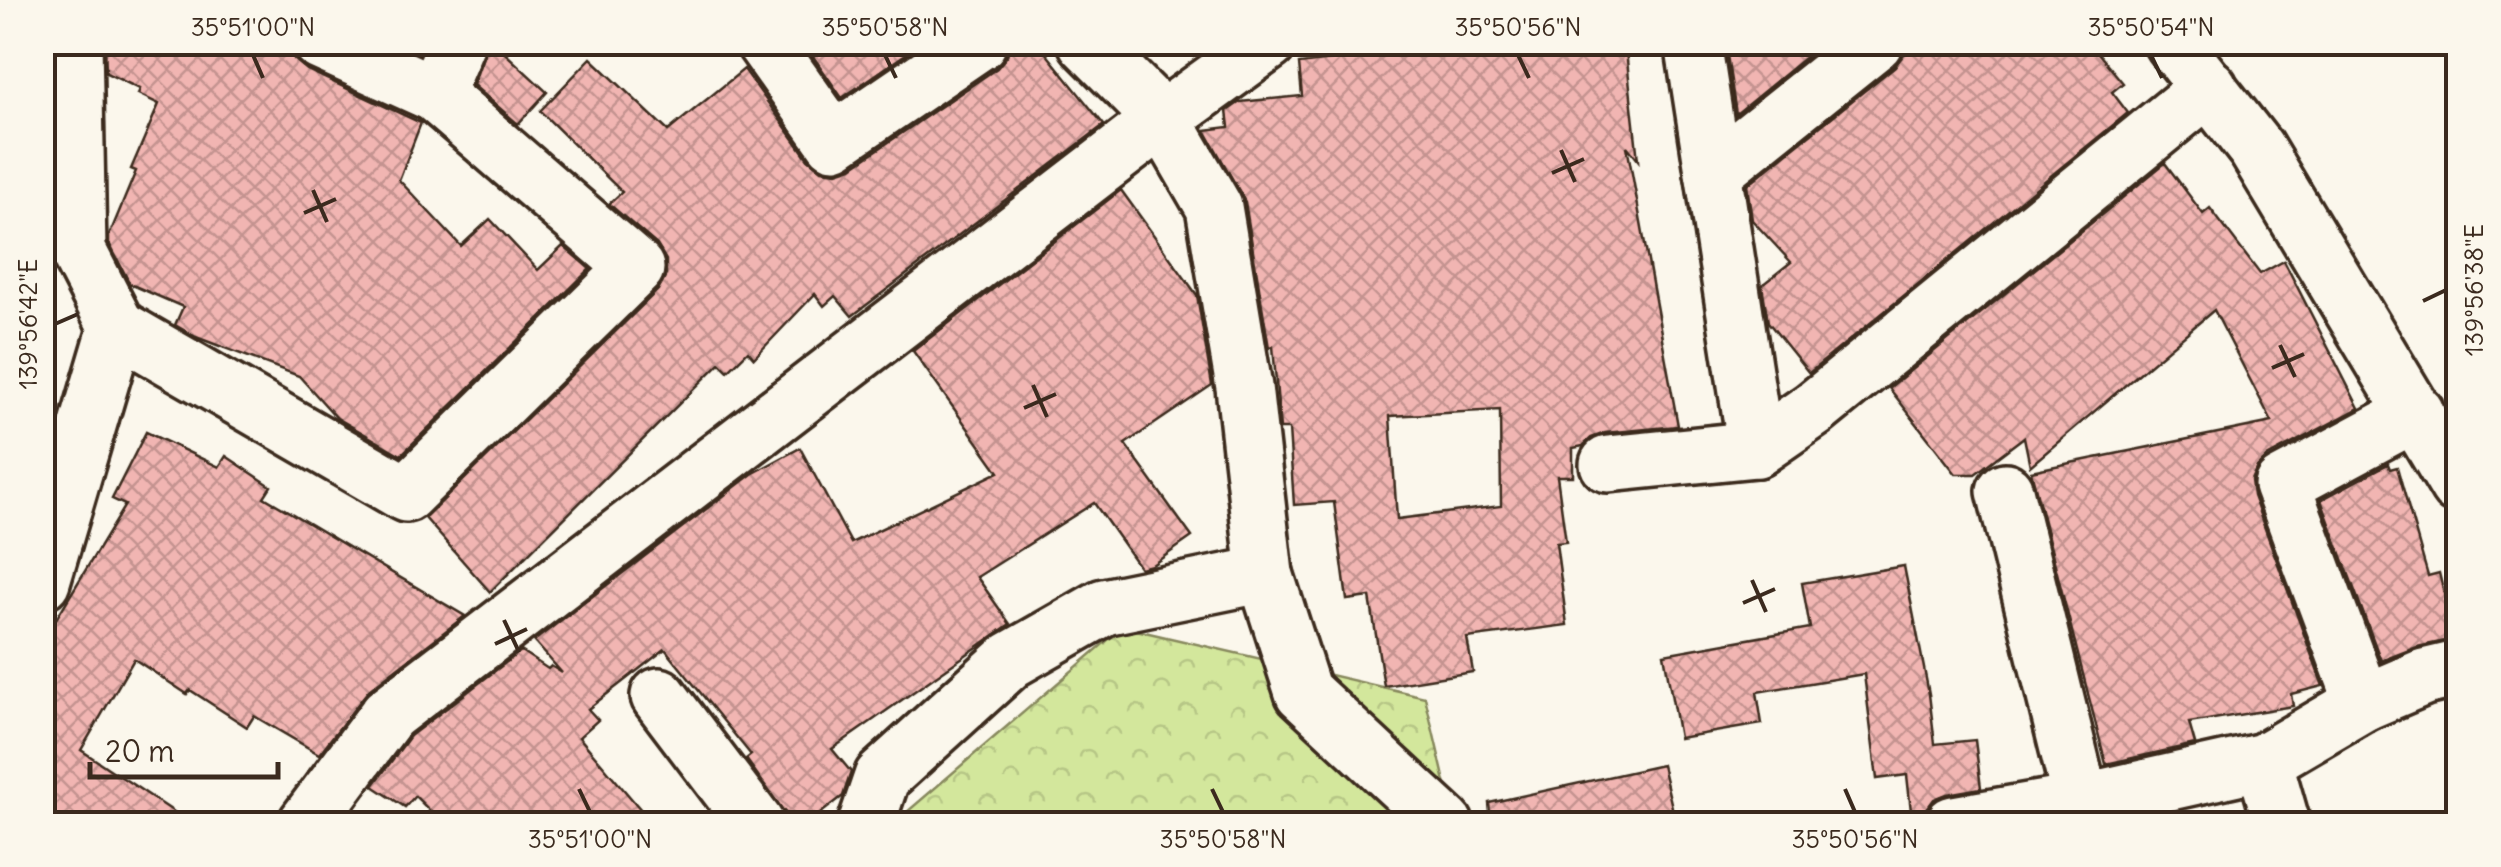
<svg xmlns="http://www.w3.org/2000/svg" width="2501" height="867" font-family="Delius,sans-serif">
  <style>
    .forest { fill: url(#forest-crowns); stroke: #87885d; stroke-width: 2.5 }
    .building { fill: url(#building-cross-hatch); stroke: #3b2a1e; stroke-width: 2.5; fill-rule: evenodd }
    .lines { fill: none; stroke-linecap: round; stroke-linejoin: round }
    .minor-casing { stroke: #3b2a1e; stroke-width: 62 }
    .minor { stroke: #fbf7ec; stroke-width: 55 }
    .ticks { fill: none; stroke: #3b2a1e; stroke-width: 4 }
    .neatline { fill: none; stroke: #3b2a1e; stroke-width: 4 }
    .ticks-label { font-size: 25px; text-anchor: middle; fill: #3b2a1e }
  </style>
  <defs>
    <pattern id="forest-crowns" width="20" height="18" patternUnits="userSpaceOnUse" patternTransform="scale(2.5)"><rect width="20" height="18" fill="#d3e79c"/><path d="M2 6a3 3 0 1 1 6 0M12 15a3 3 0 1 1 6 0" fill="none" stroke="#b6c686"/></pattern>
    <pattern id="building-cross-hatch" width="8" height="8" patternUnits="userSpaceOnUse" patternTransform="scale(2.5)"><rect width="8" height="8" fill="#f1b5b2"/><path d="M0 0l8 8M0 8l8-8" fill="none" stroke="#c49390"/></pattern>
  </defs>
  <rect width="100%" height="100%" fill="#fbf7ec"/>
  <filter id="ink" filterUnits="userSpaceOnUse"><feTurbulence type="fractalNoise" baseFrequency=".01" numOctaves="2"/><feDisplacementMap in="SourceGraphic" scale="20" xChannelSelector="R" yChannelSelector="G"/><feConvolveMatrix kernelMatrix="1 2 1 2 8 2 1 2 1" color-interpolation-filters="sRGB"/></filter>
  <g filter="url(#ink)">
    <path class="forest" d="M1123,627L1425,697L1455,824H893Z"/>
    <g class="building">
      <path d="M105,42H289L294,59L307,70L421,123L399,180L461,246L490,219L538,270L563,246L590,269L401,455L337,418L299,376L196,337L175,325L183,307L130,284L109,243V236L136,171L131,169L159,104L138,94L140,89L106,73Z"/>
      <path d="M488,42H493L547,92L518,124L473,85Z"/>
      <path d="M803,42H923L842,98Z"/>
      <path d="M1010,42H1037L1104,125L852,316L835,296L824,306L815,294L754,358L748,351L728,371L720,363L490,592L425,518L658,290L666,275V260L657,245L609,204L622,192L540,111L591,58L668,131L744,69L808,159L822,170L837,172L852,167L997,68L1007,56Z"/>
      <path d="M1331,42H1625L1638,160L1627,146L1678,426L1605,433L1591,438L1583,446L1573,448V476H1557L1566,542L1556,543L1567,625L1467,638L1473,672L1384,686L1370,597L1347,600L1334,502L1294,505L1289,429H1280L1273,346L1269,348L1245,202L1205,130L1229,127L1227,111L1240,102L1302,96L1299,64L1332,60ZM1500,410L1501,506L1397,519L1390,416Z"/>
      <path d="M1725,42H1824L1736,114Z"/>
      <path d="M1905,42H2089L2123,83L2112,92L2128,113L1809,373L1768,322L1762,285L1791,262L1752,220L1747,185L1895,66L1904,54Z"/>
      <path d="M2165,163L2203,214L2210,208L2260,274L2284,261L2359,408L2267,457L2257,467L2251,480L2253,496L2323,686L2291,694L2293,706L2189,723L2195,744L2106,764L2031,471L2272,422L2214,310L2030,466L2024,437L1975,474H1956L1889,388Z"/>
      <path d="M1121,190L1197,295L1212,385L1125,444L1192,537L1152,565L1140,568L1094,503L977,577L1010,624L832,749L851,772L843,796L807,824H796L782,809L746,759L751,755L665,649L588,709L598,720L579,737L653,824H443L415,796L405,807L373,786L410,736L521,651L548,669L551,666L562,673L534,641L752,474L800,448L851,543L999,472L913,351Z"/>
      <path d="M146,432L219,467L226,456L271,486L264,497L465,616L369,690L319,754L254,716L247,727L190,690L187,694L134,659L81,750L192,824H70L47,810L42,818V642L125,505L112,499Z"/>
      <path d="M2388,464L2390,469L2397,467L2428,576L2439,573L2455,639L2417,647L2381,661L2321,500Z"/>
      <path d="M1904,566L1929,694L1935,744L1975,740L1981,788L1947,794L1934,799L1926,810L1911,811L1907,775L1877,779L1864,674L1757,692L1762,724L1679,738L1664,654L1810,628L1802,583Z"/>
      <path d="M1662,765L1676,824H1491L1489,803Z"/>
    </g>
    <g class="lines">
      <defs>
        <g id="minor">
          <path d="M74,42L78,251L117,327"/>
          <path d="M764,42L834,141L979,42"/>
          <path d="M1086,42L1163,119L1214,207L1244,387L1265,574L1303,692L1445,824"/>
          <path d="M1693,42L1756,449"/>
          <path d="M2172,42L2256,149L2458,486"/>
          <path d="M435,94L457,42"/>
          <path d="M1713,172L1875,42"/>
          <path d="M1608,464L1756,449L1814,409L2209,87"/>
          <path d="M2005,491L2081,802L2264,761L2363,703L2424,677L2458,669"/>
          <path d="M42,581L117,327L406,494L636,268L435,94L320,42"/>
          <path d="M659,696L756,824"/>
          <path d="M2363,703L2282,485L2416,413"/>
          <path d="M2264,761L2282,824"/>
          <path d="M306,824L388,714L1163,119L1269,42"/>
          <path d="M866,824L882,777L1011,660L1104,607L1265,574"/>
          <path d="M1953,824L2081,802"/>
        </g>
      </defs>
      <use href="#minor" class="minor-casing"/>
      <use href="#minor" class="minor"/>
    </g>
  </g>
  <path class="ticks" d="M253,55L263,78M885,55L896,78M1518,55L1529,78M2151,55L2162,78M1561,150L1575,182M1552,173L1584,159M313,190L327,222M304,213L336,199M2423,301L2446,290M55,324L78,314M2280,345L2295,377M2272,368L2304,354M1033,385L1047,417M1024,408L1056,394M1752,580L1766,612M1743,603L1775,589M504,620L519,652M495,644L527,629M579,789L590,812M1212,789L1223,812M1845,789L1855,812"/>
  <rect width="2501" height="867" fill="none" stroke="#fbf7ec" stroke-width="110"/>
  <path d="M90 762v15h188v-15" fill="none" stroke="#3b2a1e" stroke-width="5"/>
  <text x="105" y="762" font-size="30" fill="#3b2a1e" stroke="#fbf7ec" stroke-width="8" paint-order="stroke">20 m</text>
  <rect x="55" y="55" width="2391" height="757" class="neatline"/>
  <g class="ticks-label">
    <text x="253" y="36">35°51'00"N</text>
    <text x="885" y="36">35°50'58"N</text>
    <text x="1518" y="36">35°50'56"N</text>
    <text x="2151" y="36">35°50'54"N</text>
    <text transform="translate(2474 290) rotate(-90)" y="9">139°56'38"E</text>
    <text transform="translate(28 324) rotate(-90)" y="9">139°56'42"E</text>
    <text x="590" y="848">35°51'00"N</text>
    <text x="1223" y="848">35°50'58"N</text>
    <text x="1855" y="848">35°50'56"N</text>
  </g>
</svg>
